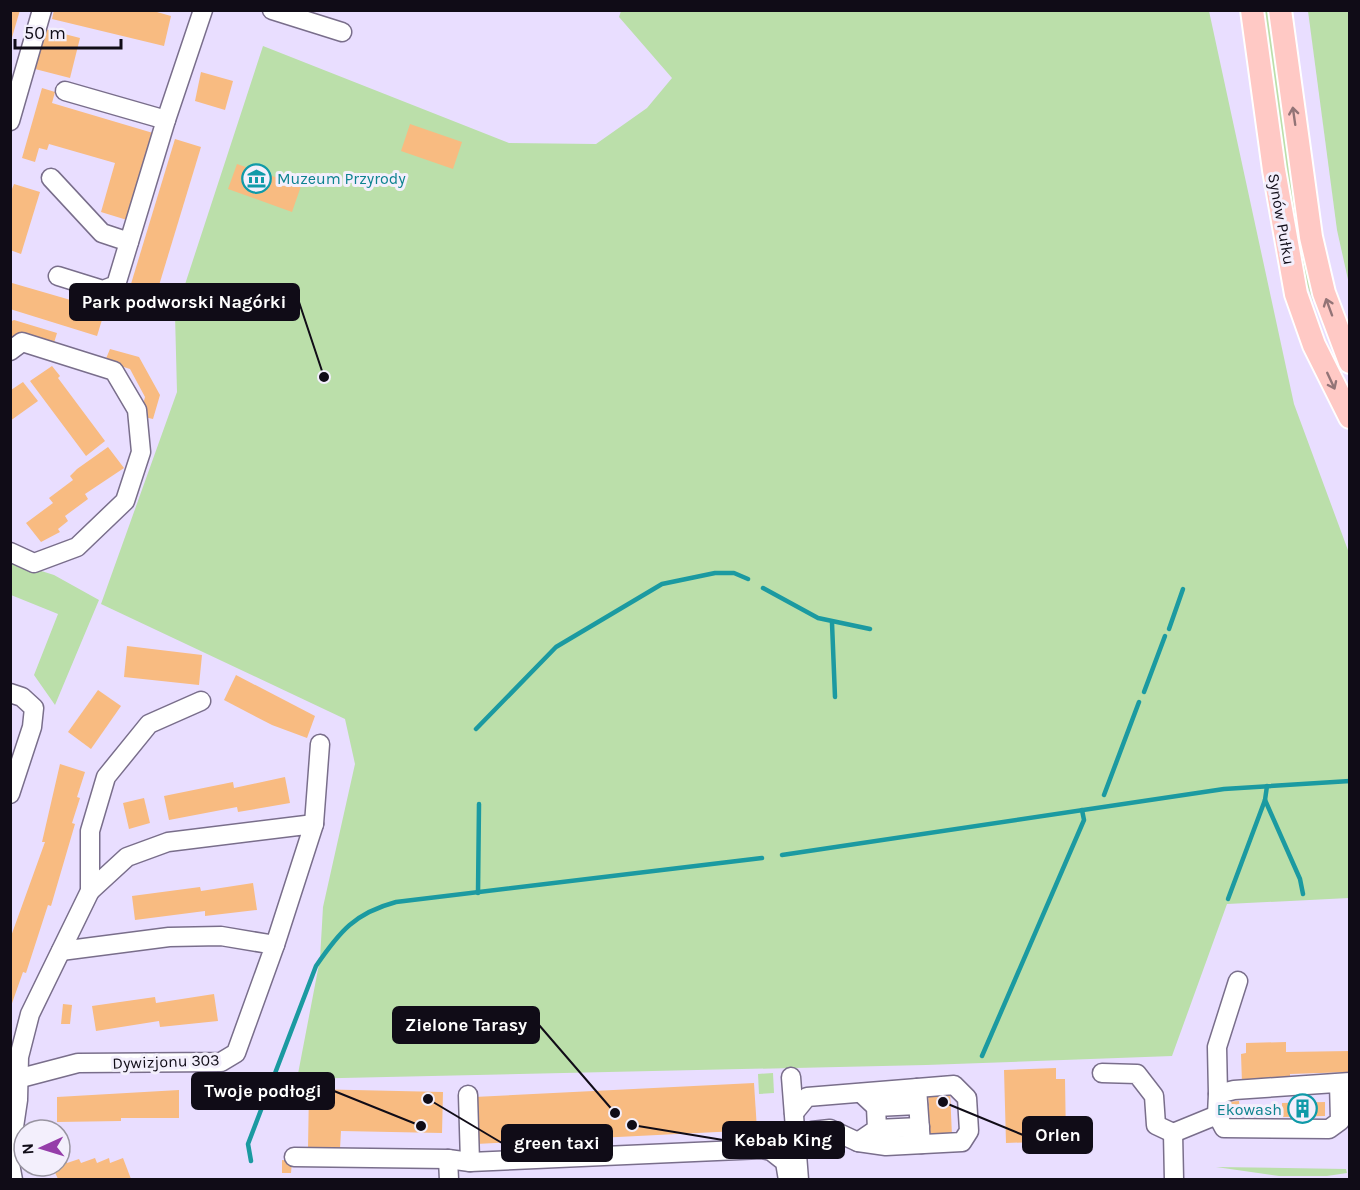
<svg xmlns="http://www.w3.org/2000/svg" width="1360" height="1190" font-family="Karla,sans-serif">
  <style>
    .green { fill: #bbdfaa }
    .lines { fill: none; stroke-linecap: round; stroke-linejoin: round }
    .stream { stroke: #1b9aa1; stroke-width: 4.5 }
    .building { fill: #f8bb81 }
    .minor-casing { stroke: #796e8b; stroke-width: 21 }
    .major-casing { stroke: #fff; stroke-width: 26 }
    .minor { stroke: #fff; stroke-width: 18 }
    .major { stroke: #ffc9c5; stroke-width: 22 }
    .oneway { stroke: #937477 }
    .labels { text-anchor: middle; stroke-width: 6; stroke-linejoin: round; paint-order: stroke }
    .culture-label { font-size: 16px; fill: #0d838f; stroke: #f3effc; text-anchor: start }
    .street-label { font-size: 16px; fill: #100c17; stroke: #f3effc }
    .leader { fill: none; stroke: #100c17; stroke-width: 2 }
    .callout-dot { fill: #100c17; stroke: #f3effc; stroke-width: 2 }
    .callout { fill: #100c17; stroke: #100c17; stroke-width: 2 }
    .callout-label { font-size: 18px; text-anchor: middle; font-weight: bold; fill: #fff }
  </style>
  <rect width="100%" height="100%" fill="#e9deff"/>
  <g class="green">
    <path d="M621,11H1209L1294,404L1349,553V898L1227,904L1172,1056L926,1065L297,1079L320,959L323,907L355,764L345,719L101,604L177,392L175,315L263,46L509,143L596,144L647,108L672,78L619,17Z"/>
    <path d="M1261,11H1272L1317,298L1313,301L1296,254Z"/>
    <path d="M1308,11H1349V284L1337,230Z"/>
    <path d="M10,561L54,575L99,600L55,705L34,675L58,614L11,595Z"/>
    <path d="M773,1073L774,1093L759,1094L758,1074Z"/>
    <path d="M1216,1167L1346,1169L1347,1173L1327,1176H1279Z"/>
  </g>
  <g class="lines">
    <g class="stream">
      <path d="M763,588L818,618L870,629"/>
      <path d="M832,623L835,697"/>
      <path d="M1169,629L1183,589"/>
      <path d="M1144,692L1165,636"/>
      <path d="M476,729L556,647L662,584L715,573H734L748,579"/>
      <path d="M1104,795L1139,702"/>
      <path d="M1265,800L1300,879L1303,894"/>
      <path d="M782,855L1224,789L1350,781"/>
      <path d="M478,893L479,804"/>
      <path d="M1228,899L1265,800L1267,786"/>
      <path d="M982,1056L1084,820L1082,810"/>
      <path d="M251,1161L248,1144L316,966C340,931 355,913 396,902L762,858"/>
    </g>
  </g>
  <g class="building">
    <path d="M10,10H20L11,41H10Z"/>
    <path d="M54,10H150L171,16L164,46L52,19Z"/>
    <path d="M45,29L80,38L70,78L35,69Z"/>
    <path d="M201,72L233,81L225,110L195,101Z"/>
    <path d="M42,88L55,92L52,103L153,133L127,220L101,212L115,163L49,144L47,150L39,148L35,162L22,158Z"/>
    <path d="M410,124L462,142L453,169L401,151Z"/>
    <path d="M175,139L201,147L150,315L124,307Z"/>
    <path d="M237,164L301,186L292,212L228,189Z"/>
    <path d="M14,184L40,192L21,254L10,250V194Z"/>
    <path d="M12,283L105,310L97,336L10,309Z"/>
    <path d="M14,320L57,333L53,346L16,335L10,339V322Z"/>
    <path d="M110,349L139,357L160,395L153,419L140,416L145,397L130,369L105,361Z"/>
    <path d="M52,366L60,376L58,378L105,441L86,456L30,381Z"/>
    <path d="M23,382L38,401L10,421L11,390Z"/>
    <path d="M108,447L124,468L85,494L88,499L65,516L68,521L58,529L60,532L41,542L26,523L53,503L49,498L73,480L70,476L77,469Z"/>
    <path d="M127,646L202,655L199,685L124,677Z"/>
    <path d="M236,675L315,716L307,738L272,725L224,700Z"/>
    <path d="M98,690L121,706L91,749L68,732Z"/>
    <path d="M60,764L85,772L77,797L80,798L72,823L75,824L51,906L48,905L26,973L23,972L10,1009V939L45,842H42Z"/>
    <path d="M285,777L290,803L238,812L237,807L169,820L164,796L233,782L234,788Z"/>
    <path d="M144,798L150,823L129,829L123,803Z"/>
    <path d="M253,883L257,910L205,916V911L135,920L132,896L200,887L201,891Z"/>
    <path d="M214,994L218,1021L160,1027L159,1021L96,1031L92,1006L155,997L156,1003Z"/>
    <path d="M63,1004L72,1005L70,1024H61Z"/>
    <path d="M1286,1042V1052L1350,1051V1072L1290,1074V1081L1242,1083L1241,1054L1246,1053V1043Z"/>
    <path d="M1056,1068V1079H1065L1066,1141L1006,1143L1004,1070Z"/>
    <path d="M754,1083L757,1130L476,1144L474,1097Z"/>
    <path d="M309,1089L443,1092L442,1133L341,1131L340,1149L308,1148Z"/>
    <path d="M179,1090V1118H121V1121L57,1122V1097Z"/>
    <path d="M950,1091L952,1136L930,1137L928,1092Z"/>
    <path d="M1239,1101L1240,1112L1227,1113L1226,1102Z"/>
    <path d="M1325,1102V1116L1282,1117V1103Z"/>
    <path d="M65,1158L67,1163L79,1159L81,1163L95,1158L97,1163L109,1158L110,1163L123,1158L131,1179H58L52,1166H60V1160Z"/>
    <path d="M282,1160L292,1161L291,1173H282Z"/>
  </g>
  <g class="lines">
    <defs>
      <g id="minor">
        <path d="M272,10L342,32"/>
        <path d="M65,91L166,120"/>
        <path d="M10,121L42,10"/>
        <path d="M51,178L102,233L129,242"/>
        <path d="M58,276L103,290L116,285L166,120L203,10"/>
        <path d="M10,351L22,342L114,371L137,410L141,452L125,501L77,547L34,563L10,552"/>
        <path d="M10,693L22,697L34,708L32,727L10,794"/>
        <path d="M314,824L320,744"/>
        <path d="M90,891L127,857L168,842L314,824L275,945"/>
        <path d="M1102,1073L1137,1074L1154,1096L1156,1125L1173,1133"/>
        <path d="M791,1077L799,1180"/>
        <path d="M17,1079L78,1063L221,1062L236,1053L275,945L221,936L169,937L61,951"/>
        <path d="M1339,1083L1340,1121L1329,1129L1224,1128L1217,1115L1218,1094L1234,1090L1350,1082"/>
        <path d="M917,1088L921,1144"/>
        <path d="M1218,1094L1217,1047L1238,981"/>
        <path d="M468,1095L470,1162"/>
        <path d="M876,1107L918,1105"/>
        <path d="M877,1129L920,1127"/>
        <path d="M1173,1133L1217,1115"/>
        <path d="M1173,1133L1174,1180"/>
        <path d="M858,1142L877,1129L876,1107L861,1093"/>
        <path d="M10,1154L18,1100L19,1057L30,1014L90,891V831L106,777L149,724L201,701"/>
        <path d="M294,1157L448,1159L470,1162L762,1149L771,1151L785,1162L788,1180"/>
        <path d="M448,1159L449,1180"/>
        <path d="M785,1162L812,1131L830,1129L858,1142L886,1146L962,1142L969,1131L967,1098L954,1085L807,1097L794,1113"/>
        <path d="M10,1164L13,1180"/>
      </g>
      <g id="major">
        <path d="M1252,10L1274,170L1296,294L1314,345L1350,417"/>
        <path d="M1280,10L1311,237L1324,293L1350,362"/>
      </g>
    </defs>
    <use href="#minor" class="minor-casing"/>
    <use href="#major" class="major-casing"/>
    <use href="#minor" class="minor"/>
    <use href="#major" class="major"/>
  </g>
  <defs><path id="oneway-shaft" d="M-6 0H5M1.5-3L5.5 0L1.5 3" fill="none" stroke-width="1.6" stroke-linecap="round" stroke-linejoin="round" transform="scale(1.5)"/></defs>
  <g class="oneway">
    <use href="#oneway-shaft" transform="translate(1294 116) rotate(-98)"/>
    <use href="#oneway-shaft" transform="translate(1329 307) rotate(-110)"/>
    <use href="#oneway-shaft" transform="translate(1331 381) rotate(65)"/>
  </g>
  <defs>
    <symbol id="museum-ring" viewBox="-11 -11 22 22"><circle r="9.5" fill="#f3effc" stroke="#0f9aa8" stroke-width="1.5"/><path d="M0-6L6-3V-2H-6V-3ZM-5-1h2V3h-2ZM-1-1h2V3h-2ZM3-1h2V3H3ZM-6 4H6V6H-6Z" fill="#0f9aa8"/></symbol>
    <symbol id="building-ring" viewBox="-11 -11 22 22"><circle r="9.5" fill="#f3effc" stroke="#0f9aa8" stroke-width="1.5"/><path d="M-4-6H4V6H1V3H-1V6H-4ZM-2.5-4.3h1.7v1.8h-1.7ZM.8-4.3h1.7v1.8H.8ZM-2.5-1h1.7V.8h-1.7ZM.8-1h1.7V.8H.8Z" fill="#0f9aa8"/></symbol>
  </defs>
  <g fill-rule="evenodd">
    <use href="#museum-ring" x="240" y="162" width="33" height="33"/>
    <use href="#building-ring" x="1286" y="1092" width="33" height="33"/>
  </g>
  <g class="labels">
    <g class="culture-label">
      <text x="277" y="184">Muzeum Przyrody</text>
      <text x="1282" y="1115" text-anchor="end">Ekowash</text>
    </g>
    <g class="street-label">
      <text transform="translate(1282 219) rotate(80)" y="6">Synów Pułku</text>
      <text transform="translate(166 1061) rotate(-2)" y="6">Dywizjonu 303</text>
    </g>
  </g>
  <path class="leader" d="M324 377L299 302M615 1113L539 1025M421 1126L334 1091M943 1102L1023 1135M632 1125L723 1140M428 1099L502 1143"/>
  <g class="callout-dot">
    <circle cx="324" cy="377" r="6"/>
    <circle cx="615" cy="1113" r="6"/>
    <circle cx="421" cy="1126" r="6"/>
    <circle cx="943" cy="1102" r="6"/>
    <circle cx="632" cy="1125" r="6"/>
    <circle cx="428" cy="1099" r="6"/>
  </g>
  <g class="callout">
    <rect x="70" y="284" width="229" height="36" rx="6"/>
    <rect x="393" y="1007" width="146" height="36" rx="6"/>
    <rect x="192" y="1073" width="142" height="36" rx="6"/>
    <rect x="1023" y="1117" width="69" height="36" rx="6"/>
    <rect x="723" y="1122" width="121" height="36" rx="6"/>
    <rect x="502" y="1125" width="110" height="36" rx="6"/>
  </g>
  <g class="callout-label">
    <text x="184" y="308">Park podworski Nagórki</text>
    <text x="466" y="1031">Zielone Tarasy</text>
    <text x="263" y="1097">Twoje podłogi</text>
    <text x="1058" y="1141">Orlen</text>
    <text x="783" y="1146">Kebab King</text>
    <text x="557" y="1149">green taxi</text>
  </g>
  <rect width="1360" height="1190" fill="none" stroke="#100c17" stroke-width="24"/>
  <g transform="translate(42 1148) rotate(266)"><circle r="28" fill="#f3effc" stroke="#9894a0" stroke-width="1.5"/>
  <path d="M0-4.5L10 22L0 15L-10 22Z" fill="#953da9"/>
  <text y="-9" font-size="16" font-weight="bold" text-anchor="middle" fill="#100c17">N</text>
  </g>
  <path d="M15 39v9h106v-9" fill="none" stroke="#100c17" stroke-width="3"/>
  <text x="24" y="39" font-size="18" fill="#100c17" stroke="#f3effc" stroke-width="4.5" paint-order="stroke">50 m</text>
</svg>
